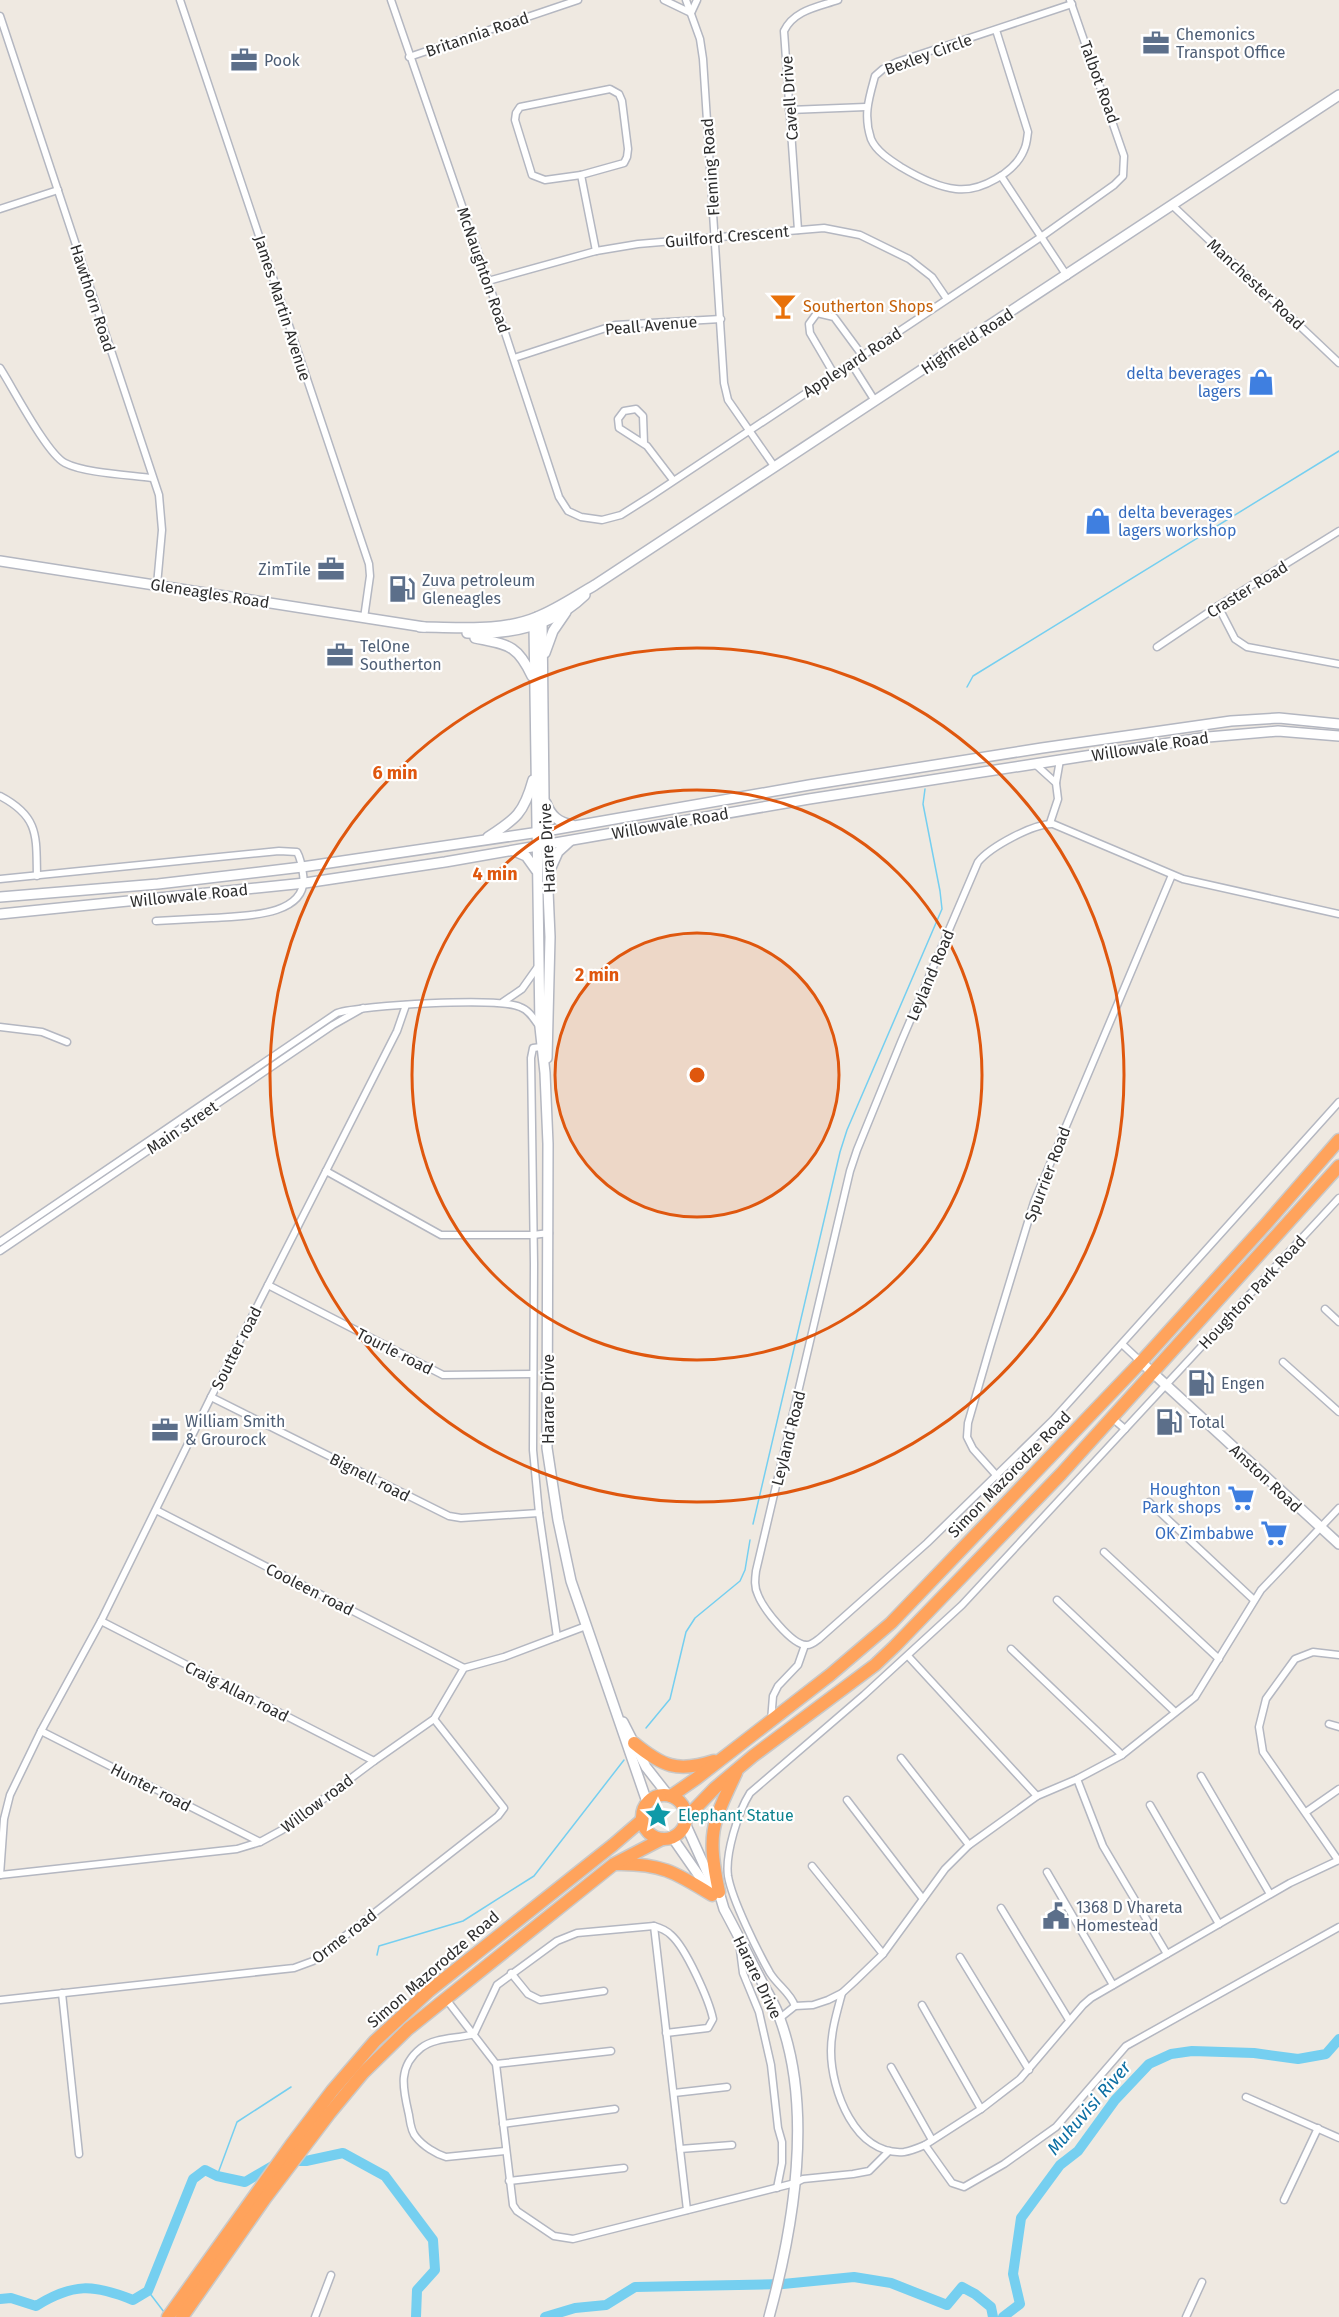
<svg xmlns="http://www.w3.org/2000/svg" width="1339" height="2317" font-family="'Fira Sans',sans-serif">
  <style>
    .lines { fill: none; stroke-linecap: round; stroke-linejoin: round }
    .stream { stroke: #75cff0; stroke-width: 1.5 }
    .river { stroke: #75cff0; stroke-width: 10 }
    .street-casing { stroke: #b4b7c1; stroke-width: 9 }
    .secondary-casing { stroke: #b4b7c1; stroke-width: 12 }
    .highway-casing { stroke: #c9c9c9; stroke-width: 15 }
    .street { stroke: #fff; stroke-width: 6 }
    .secondary { stroke: #fff; stroke-width: 9 }
    .highway { stroke: #ffa35c; stroke-width: 12 }
    .ring { fill: none; stroke: #df570e; stroke-width: 3 }
    .labels { text-anchor: middle; stroke-width: 4.5; stroke-linejoin: round; paint-order: stroke }
    .street-label { font-size: 16px; fill: #2e2e2e; stroke: #fff }
    .service-label { font-size: 16px; fill: #4e5e75; stroke: #fff; text-anchor: start }
    .food-label { font-size: 16px; fill: #c56008; stroke: #fff; text-anchor: start }
    .shop-label { font-size: 16px; fill: #366cbe; stroke: #fff; text-anchor: end }
    .culture-label { font-size: 16px; fill: #0d838f; stroke: #fff; text-anchor: start }
    .water-label { font-size: 18px; font-style: italic; fill: #0d6fa3; stroke: #fff }
    .centre { fill: #df570e; stroke: #fff; stroke-width: 3 }
    .ring-label { font-size: 18px; text-anchor: middle; font-weight: bold; fill: #df570e; stroke: #fff; stroke-width: 4.5; stroke-linejoin: round; paint-order: stroke }
  </style>
  <rect width="100%" height="100%" fill="#efe9e1"/>
  <g class="lines">
    <g class="stream">
      <path d="M967,687L973,676L1339,451"/>
      <path d="M753,1524L840,1152L847,1130L942,909L940,891L923,804L925,789"/>
      <path d="M646,1728L670,1699L686,1632L695,1618L740,1581L745,1570L750,1540"/>
      <path d="M377,1955L379,1946L463,1921L534,1876L624,1760"/>
      <path d="M217,2176L237,2122L291,2087"/>
      <path d="M148,2291L164,2312"/>
    </g>
    <g class="river">
      <path d="M0,2299L11,2298L36,2306C73,2283 93,2284 133,2300L148,2291L193,2179L205,2170L217,2176L245,2182L281,2161H306L343,2153L385,2176L433,2240L435,2270L417,2290L416,2317"/>
      <path d="M545,2317L575,2308L606,2305L635,2287L783,2284L854,2277L891,2283L947,2305L962,2287L975,2294L991,2307L993,2317"/>
      <path d="M1003,2317L1020,2304L1013,2274L1021,2218L1060,2165L1078,2151L1115,2100L1149,2064L1171,2054L1192,2051L1254,2053L1298,2059L1326,2054L1339,2039"/>
    </g>
    <defs>
      <g id="street">
        <path d="M180,0L369,564L370,576L364,618"/>
        <path d="M391,0L488,281L559,497L568,511L581,517L602,520L621,515L651,496L1041,237L1114,185L1123,176L1124,156L1070,0"/>
        <path d="M664,0L691,13L697,0"/>
        <path d="M686,0L700,39L703,59L724,383L728,400L774,466"/>
        <path d="M0,16L159,495L162,530L157,585"/>
        <path d="M996,30L1028,132C1027,138 1027,144 1024,150C1015,172 981,192 956,189C938,187 916,176 901,167C890,160 876,151 871,139C863,115 869,98 875,76L883,69L897,62L1072,4"/>
        <path d="M409,57L578,0"/>
        <path d="M610,89L619,94L622,101L628,149L627,157L624,163L581,175L545,180L532,175L515,120L516,113L520,107Z"/>
        <path d="M789,110L866,107"/>
        <path d="M581,175L596,251"/>
        <path d="M1001,176L1067,276"/>
        <path d="M1173,206L1339,363"/>
        <path d="M0,209L58,190"/>
        <path d="M798,230L784,31C794,10 818,7 838,0"/>
        <path d="M488,281L596,251L638,244L824,228L860,235L909,259L932,277L947,299"/>
        <path d="M514,358L615,325L721,319"/>
        <path d="M851,363L875,401"/>
        <path d="M0,368C13,388 47,454 65,463C84,473 130,475 152,478"/>
        <path d="M834,374L810,333L809,324L817,313L834,317L862,355"/>
        <path d="M644,444L643,416L636,409L624,411L618,419L619,428L647,446L673,480"/>
        <path d="M1218,606L1235,639L1247,647L1339,664"/>
        <path d="M1157,647L1218,606L1339,531"/>
        <path d="M1035,764L1056,783L1058,799L1050,823"/>
        <path d="M1056,783L1060,760"/>
        <path d="M0,796C40,817 36,837 37,876"/>
        <path d="M0,879L279,851L297,852C301,859 302,867 303,874C310,918 239,916 211,918C193,919 175,920 156,921"/>
        <path d="M1339,914L1183,879L1053,824C1034,823 990,847 978,862L901,1042L857,1150L850,1171L756,1571C755,1579 754,1587 758,1595C763,1608 792,1646 807,1645C812,1645 816,1641 820,1638L927,1543L1053,1420L1339,1102"/>
        <path d="M503,1002L522,989L539,965"/>
        <path d="M0,1027L42,1032L67,1042"/>
        <path d="M541,1047L533,1048L531,1058L534,1264L533,1450L539,1513L557,1637"/>
        <path d="M326,1171L397,1031L406,1005"/>
        <path d="M0,1242L337,1013C363,1005 498,997 520,1007C529,1010 534,1019 539,1026"/>
        <path d="M0,1251L333,1025L363,1008"/>
        <path d="M268,1285L443,1375L533,1374"/>
        <path d="M1325,1309L1339,1322"/>
        <path d="M1122,1344L1141,1362"/>
        <path d="M1283,1362L1339,1412"/>
        <path d="M211,1397L449,1516L461,1518L539,1513"/>
        <path d="M1112,1418L1125,1429"/>
        <path d="M997,1476L973,1449L967,1437L968,1423L990,1347L1034,1202L1172,875"/>
        <path d="M1149,1502L1254,1600"/>
        <path d="M156,1510L464,1668"/>
        <path d="M1104,1552L1219,1659"/>
        <path d="M1057,1600L1175,1712"/>
        <path d="M101,1621L374,1761"/>
        <path d="M1011,1649L1122,1755"/>
        <path d="M908,1656L1037,1796"/>
        <path d="M771,1721L773,1696L778,1686L798,1665L805,1645"/>
        <path d="M1329,1724L1339,1727"/>
        <path d="M41,1731L260,1842"/>
        <path d="M901,1758L969,1845"/>
        <path d="M1201,1776L1270,1894"/>
        <path d="M1077,1779L1103,1846L1167,1954"/>
        <path d="M847,1800L923,1899"/>
        <path d="M1150,1805L1219,1924"/>
        <path d="M1306,1812L1339,1789"/>
        <path d="M1338,1860L1263,1752L1259,1727L1266,1699L1295,1659L1313,1652L1339,1655"/>
        <path d="M812,1866L883,1954"/>
        <path d="M1047,1872L1113,1985"/>
        <path d="M0,1875L4,1819L10,1795L41,1731L101,1621L211,1397L326,1171L441,1235H533L549,1233"/>
        <path d="M0,1875L237,1849L260,1842L282,1830L374,1761L434,1719L464,1668L504,1657L586,1626"/>
        <path d="M1001,1908L1069,2020"/>
        <path d="M654,1926L687,2210"/>
        <path d="M739,1942L743,1973L759,2012L771,2065L778,2128L782,2142V2163L777,2188"/>
        <path d="M960,1957L1029,2070"/>
        <path d="M511,1973L528,1994L540,2000L604,1991"/>
        <path d="M62,1993L79,2154"/>
        <path d="M842,1993C837,2012 831,2031 831,2051C831,2090 855,2156 904,2152C911,2151 918,2148 925,2145L981,2109L1020,2079L1083,2005L1091,1998L1290,1883L1339,1860"/>
        <path d="M446,1999L496,2064L513,2205L517,2211L554,2236L573,2239L795,2183L803,2179L853,2174L869,2171L889,2151"/>
        <path d="M0,2000L294,1968L313,1961L498,1816L504,1808L434,1719"/>
        <path d="M922,2005L981,2109"/>
        <path d="M795,2006C790,1992 778,1986 770,1973C758,1952 732,1900 728,1876C725,1854 738,1812 750,1793L864,1695L962,1605L1339,1198"/>
        <path d="M780,2018L795,2006L813,2005L828,2000L842,1993L854,1982L883,1954L945,1869L969,1845L1037,1796L1077,1779L1122,1755L1195,1697L1261,1590L1339,1508"/>
        <path d="M496,2064L611,2051"/>
        <path d="M891,2067L932,2140"/>
        <path d="M674,2093L727,2087"/>
        <path d="M1246,2097L1339,2138"/>
        <path d="M503,2124L615,2109"/>
        <path d="M925,2145L952,2183L964,2187L1004,2164L1056,2127L1126,2046L1339,1927"/>
        <path d="M680,2149L732,2145"/>
        <path d="M505,2151L446,2157C436,2154 423,2146 416,2137C411,2132 410,2122 409,2115C403,2089 397,2067 421,2048C435,2037 457,2039 474,2034L497,1985L557,1941L577,1933L654,1926C661,1928 666,1930 671,1935C686,1948 709,2000 713,2019L708,2028L666,2033"/>
        <path d="M509,2181L624,2168"/>
        <path d="M1284,2200L1318,2128"/>
        <path d="M315,2317L331,2275"/>
        <path d="M1186,2317L1202,2282"/>
      </g>
      <g id="secondary">
        <path d="M0,561L424,627"/>
        <path d="M537,617L534,625L540,1027L545,1073L548,1144L547,1448L558,1520L571,1581L647,1802"/>
        <path d="M542,622L544,798L550,937L547,1058"/>
        <path d="M420,627C459,627 501,632 537,617C557,609 576,596 595,585L1339,95"/>
        <path d="M467,633C510,635 553,626 585,595"/>
        <path d="M475,638C508,645 517,644 532,676"/>
        <path d="M545,653L553,631L566,612"/>
        <path d="M546,803C551,816 558,822 572,825"/>
        <path d="M488,837C516,819 524,813 533,780"/>
        <path d="M514,851L526,856L536,870"/>
        <path d="M550,870L558,852L570,841"/>
        <path d="M0,897L158,884L302,867L546,831L809,785L1042,748L1231,721L1279,718L1339,724"/>
        <path d="M0,914L305,883L445,862L809,799L1208,737L1278,731L1339,736"/>
        <path d="M1141,1362L1339,1544"/>
        <path d="M623,1722L646,1767L668,1795"/>
        <path d="M685,1823L708,1874L719,1892L724,1909C737,1933 749,1957 762,1982C768,1994 776,2006 780,2019C813,2109 794,2226 769,2317"/>
        <path d="M672,1837L711,1893"/>
      </g>
      <g id="highway">
        <path d="M634,1743C662,1766 677,1773 714,1761"/>
        <circle cx="664" cy="1817" r="22"/>
        <path d="M671,1796L697,1778L830,1675L891,1623L1141,1362L1266,1224L1339,1140"/>
        <path d="M686,1818L715,1788L753,1756L875,1665L895,1646L1061,1474L1339,1166"/>
        <path d="M616,1864C660,1863 675,1872 712,1895"/>
        <path d="M719,1892C707,1834 711,1826 736,1773"/>
        <path d="M168,2317L291,2145L332,2091L375,2041L429,1991L613,1845L642,1820"/>
        <path d="M182,2317L266,2197L329,2114L363,2073L408,2029L614,1864L662,1839"/>
      </g>
    </defs>
    <use href="#street" class="street-casing"/>
    <use href="#secondary" class="secondary-casing"/>
    <use href="#highway" class="highway-casing"/>
    <use href="#street" class="street"/>
    <use href="#secondary" class="secondary"/>
    <use href="#highway" class="highway"/>
  </g>
  <circle cx="697" cy="1075" r="142" fill="#df570e" fill-opacity=".12"/>
  <g class="ring">
    <circle cx="697" cy="1075" r="142"/>
    <circle cx="697" cy="1075" r="285"/>
    <circle cx="697" cy="1075" r="427"/>
  </g>
  <defs>
    <symbol id="office-bare" viewBox="-9 -9 18 18"><path d="M-6-3h4V-5.5h4V-3h4V5H-6ZM-1-4.5V-3h2v-1.5ZM-6 0V1H6V0Z" fill="#5c6f8a" stroke="#fff" stroke-width="2.5" paint-order="stroke"/></symbol>
    <symbol id="bar-bare" viewBox="-9 -9 18 18"><path d="M-6-5H6L.8 .8V4.5H3.5V6h-7V4.5H-.8V.8Z" fill="#e8710a" stroke="#fff" stroke-width="2.5" paint-order="stroke"/></symbol>
    <symbol id="shop-bare" viewBox="-9 -9 18 18"><path d="M-5-2.5h2.3a2.7 3.5 0 0 1 5.4 0H5L5.5 6h-11ZM-1.5-2.5h3a1.5 2.3 0 0 0-3 0Z" fill="#3f7fe0" stroke="#fff" stroke-width="2.5" paint-order="stroke"/></symbol>
    <symbol id="fuel-bare" viewBox="-9 -9 18 18"><path d="M-5.5-6h7V0h2V4h1.3V-2.5L3-4.5l.8-.8L6-3V5H2.5V1h-1V6h-7ZM-4.2-4.7v3.2H.2V-4.7Z" fill="#5c6f8a" stroke="#fff" stroke-width="2.5" paint-order="stroke"/></symbol>
    <symbol id="supermarket-bare" viewBox="-9 -9 18 18"><path d="M-6-5.5h2.5l.6 2H6L4.5 2H-2.5L-4.4-4H-6ZM-1.5 3.2a1.3 1.3 0 1 0 .1 0ZM3 3.2a1.3 1.3 0 1 0 .1 0Z" fill="#3f7fe0" stroke="#fff" stroke-width="2.5" paint-order="stroke"/></symbol>
    <symbol id="sight-bare" viewBox="-9 -9 18 18"><path d="M0-6L1.8-2.2L6-1.7L2.9 1.2L3.7 5.4L0 3.3L-3.7 5.4L-2.9 1.2L-6-1.7L-1.8-2.2Z" fill="#0f9aa8" stroke="#fff" stroke-width="2.5" paint-order="stroke"/></symbol>
    <symbol id="civic-bare" viewBox="-9 -9 18 18"><path d="M-.6-6.5H3V-4.5H.6V-3L4-1V1h2V6H-6V1h2V-1L-.6-3ZM-1.2 2.5V6h2.4V2.5Z" fill="#5c6f8a" stroke="#fff" stroke-width="2.5" paint-order="stroke"/></symbol>
  </defs>
  <g fill-rule="evenodd">
    <use href="#office-bare" x="1137" y="24" width="38" height="38"/>
    <use href="#office-bare" x="225" y="41" width="38" height="38"/>
    <use href="#bar-bare" x="764" y="287" width="38" height="38"/>
    <use href="#shop-bare" x="1242" y="363" width="38" height="38"/>
    <use href="#shop-bare" x="1079" y="502" width="38" height="38"/>
    <use href="#office-bare" x="312" y="550" width="38" height="38"/>
    <use href="#fuel-bare" x="383" y="570" width="38" height="38"/>
    <use href="#office-bare" x="321" y="636" width="38" height="38"/>
    <use href="#fuel-bare" x="1182" y="1364" width="38" height="38"/>
    <use href="#fuel-bare" x="1150" y="1403" width="38" height="38"/>
    <use href="#office-bare" x="146" y="1411" width="38" height="38"/>
    <use href="#supermarket-bare" x="1222" y="1479" width="38" height="38"/>
    <use href="#supermarket-bare" x="1255" y="1514" width="38" height="38"/>
    <use href="#sight-bare" x="639" y="1796" width="38" height="38"/>
    <use href="#civic-bare" x="1037" y="1897" width="38" height="38"/>
  </g>
  <g class="labels">
    <g class="street-label">
      <text transform="translate(477 34) rotate(-19)" y="6">Britannia Road</text>
      <text transform="translate(928 54) rotate(-20)" y="6">Bexley Circle</text>
      <text transform="translate(1100 82) rotate(70)" y="6">Talbot Road</text>
      <text transform="translate(789 98) rotate(-94)" y="6">Cavell Drive</text>
      <text transform="translate(710 167) rotate(-94)" y="6">Fleming Road</text>
      <text transform="translate(727 236) rotate(-5)" y="6">Guilford Crescent</text>
      <text transform="translate(484 270) rotate(71)" y="6">McNaughton Road</text>
      <text transform="translate(1256 284) rotate(43)" y="6">Manchester Road</text>
      <text transform="translate(93 298) rotate(72)" y="6">Hawthorn Road</text>
      <text transform="translate(283 308) rotate(72)" y="6">James Martin Avenue</text>
      <text transform="translate(651 325) rotate(-5)" y="6">Peall Avenue</text>
      <text transform="translate(967 341) rotate(-33)" y="6">Highfield Road</text>
      <text transform="translate(852 362) rotate(-33)" y="6">Appleyard Road</text>
      <text transform="translate(1247 589) rotate(-32)" y="6">Craster Road</text>
      <text transform="translate(210 593) rotate(9)" y="6">Gleneagles Road</text>
      <text transform="translate(1150 746) rotate(-9)" y="6">Willowvale Road</text>
      <text transform="translate(670 823) rotate(-10)" y="6">Willowvale Road</text>
      <text transform="translate(547 848) rotate(-93)" y="6">Harare Drive</text>
      <text transform="translate(189 895) rotate(-6)" y="6">Willowvale Road</text>
      <text transform="translate(930 975) rotate(-67)" y="6">Leyland Road</text>
      <text transform="translate(182 1127) rotate(-34)" y="6">Main street</text>
      <text transform="translate(1047 1174) rotate(-69)" y="6">Spurrier Road</text>
      <text transform="translate(1252 1292) rotate(-47)" y="6">Houghton Park Road</text>
      <text transform="translate(236 1348) rotate(-63)" y="6">Soutter road</text>
      <text transform="translate(395 1351) rotate(27)" y="6">Tourle road</text>
      <text transform="translate(548 1399) rotate(-90)" y="6">Harare Drive</text>
      <text transform="translate(788 1438) rotate(-76)" y="6">Leyland Road</text>
      <text transform="translate(1009 1474) rotate(-46)" y="6">Simon Mazorodze Road</text>
      <text transform="translate(370 1477) rotate(27)" y="6">Bignell road</text>
      <text transform="translate(1266 1478) rotate(43)" y="6">Anston Road</text>
      <text transform="translate(310 1589) rotate(27)" y="6">Cooleen road</text>
      <text transform="translate(237 1691) rotate(27)" y="6">Craig Allan road</text>
      <text transform="translate(151 1787) rotate(27)" y="6">Hunter road</text>
      <text transform="translate(317 1803) rotate(-37)" y="6">Willow road</text>
      <text transform="translate(344 1936) rotate(-38)" y="6">Orme road</text>
      <text transform="translate(433 1969) rotate(-41)" y="6">Simon Mazorodze Road</text>
      <text transform="translate(758 1977) rotate(64)" y="6">Harare Drive</text>
    </g>
    <g class="service-label">
      <text x="1176" y="40">Chemonics<tspan x="1176" dy="18">Transpot Office</tspan></text>
      <text x="264" y="66">Pook</text>
      <text x="311" y="575" text-anchor="end">ZimTile</text>
      <text x="422" y="586">Zuva petroleum<tspan x="422" dy="18">Gleneagles</tspan></text>
      <text x="360" y="652">TelOne<tspan x="360" dy="18">Southerton</tspan></text>
      <text x="1221" y="1389">Engen</text>
      <text x="185" y="1427">William Smith<tspan x="185" dy="18">&amp; Grourock</tspan></text>
      <text x="1189" y="1428">Total</text>
      <text x="1076" y="1913">1368 D Vhareta<tspan x="1076" dy="18">Homestead</tspan></text>
    </g>
    <g class="food-label">
      <text x="803" y="312">Southerton Shops</text>
    </g>
    <g class="shop-label">
      <text x="1241" y="379">delta beverages<tspan x="1241" dy="18">lagers</tspan></text>
      <text x="1118" y="518" text-anchor="start">delta beverages<tspan x="1118" dy="18">lagers workshop</tspan></text>
      <text x="1221" y="1495">Houghton<tspan x="1221" dy="18">Park shops</tspan></text>
      <text x="1254" y="1539">OK Zimbabwe</text>
    </g>
    <g class="culture-label">
      <text x="678" y="1821">Elephant Statue</text>
    </g>
    <g class="water-label">
      <text transform="translate(1089 2108) rotate(-49)" y="6">Mukuvisi River</text>
    </g>
  </g>
  <circle cx="697" cy="1075" r="9" class="centre"/>
  <g class="ring-label">
    <text x="395" y="779">6 min</text>
    <text x="495" y="880">4 min</text>
    <text x="597" y="981">2 min</text>
  </g>
</svg>
